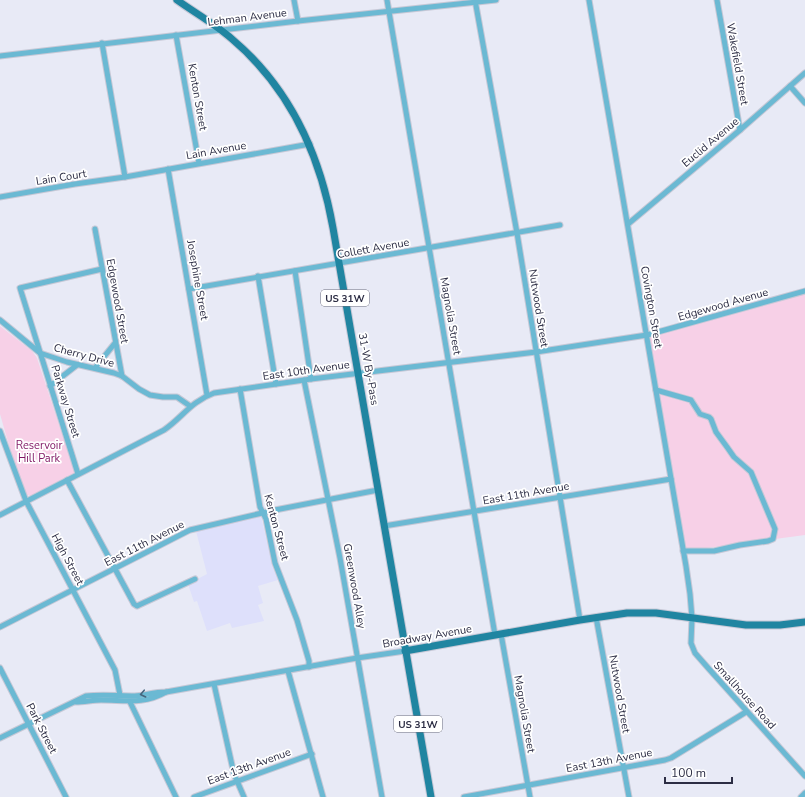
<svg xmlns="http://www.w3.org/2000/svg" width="805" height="797" font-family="'Nunito Sans',sans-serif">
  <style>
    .built { fill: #dee0fb }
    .green { fill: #f7d0e7 }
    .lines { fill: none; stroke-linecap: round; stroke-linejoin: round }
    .minor-casing { stroke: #c6c8d6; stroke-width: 7 }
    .major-casing { stroke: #c6c8d6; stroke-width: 9 }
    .minor { stroke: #6bb9d3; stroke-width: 5 }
    .major { stroke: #2085a1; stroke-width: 7 }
    .oneway { stroke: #45657d }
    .labels { text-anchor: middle; stroke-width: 3.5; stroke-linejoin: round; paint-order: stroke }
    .shield { fill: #fff; stroke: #6b6c7c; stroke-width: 1 }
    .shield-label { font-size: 10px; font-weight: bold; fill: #2c2d44 }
    .street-label { font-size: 11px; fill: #2c2d44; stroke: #fff }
    .park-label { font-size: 11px; fill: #7f1563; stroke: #fff }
  </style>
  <rect width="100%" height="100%" fill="#e8eaf6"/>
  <path class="built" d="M261,516L273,568L278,580L258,586L263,603L258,605L264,621L232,628L230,623L207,631L197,601L194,602L188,584L207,574L196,531Z"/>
  <g class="green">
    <path d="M805,293V535L683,551L647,335Z"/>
    <path d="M0,326L32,351L37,358L74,470V473L72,474L31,496L27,495L21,483L13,459L0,414Z"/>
  </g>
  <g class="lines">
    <defs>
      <g id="minor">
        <path d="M294,0L298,21"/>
        <path d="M387,0L495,635"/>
        <path d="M475,0L517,233L580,620"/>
        <path d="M589,0L686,566L690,594L692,618L691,643L695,653L709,669L805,776"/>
        <path d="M717,0L740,130"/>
        <path d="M176,35L199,163"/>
        <path d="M102,43L125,177"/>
        <path d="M0,56L298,21L496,0"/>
        <path d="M790,86L805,103"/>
        <path d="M168,169L207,395"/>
        <path d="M0,197L75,184L125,177L310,144"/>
        <path d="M628,224L740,130L805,73"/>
        <path d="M95,229L122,376"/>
        <path d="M295,271L311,379"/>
        <path d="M258,276L276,384"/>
        <path d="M189,289L560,225"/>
        <path d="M0,320L40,353L67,362L114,373L122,376L139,389L150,395L163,397H177L190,406"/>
        <path d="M95,368L115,343"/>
        <path d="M304,380L340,558L382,797"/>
        <path d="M50,386L77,365"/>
        <path d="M240,389L260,507L266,519L275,563L297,620L309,661V667"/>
        <path d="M656,390L691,400L700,414L709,417L711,419L716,432L727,447L734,457L751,472L775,529L773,539L768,541L740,545L714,551H683"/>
        <path d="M0,431L26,501L115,670L120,695"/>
        <path d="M78,474L20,288L102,269"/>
        <path d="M67,480L134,604L137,606L139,605L195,579"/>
        <path d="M0,515L164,430C183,417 190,402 214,393L311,379L536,352L647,335L805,291"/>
        <path d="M384,526L671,479"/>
        <path d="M596,617L629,797"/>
        <path d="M0,627L190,530L275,510L378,490"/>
        <path d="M501,634L530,797"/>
        <path d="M0,668L66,797"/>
        <path d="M288,671L323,797"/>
        <path d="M214,684L234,774L244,797"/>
        <path d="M76,702C84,702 93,700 101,700C125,700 143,705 166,692"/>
        <path d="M130,702L176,797"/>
        <path d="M0,738L86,696C103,694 118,696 135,696C146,695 154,692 166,692L357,658L405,651"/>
        <path d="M194,797L312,754"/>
        <path d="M464,797L665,760L671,758L746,712"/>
        <path d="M801,797L805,793"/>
      </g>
      <g id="major">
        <path d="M177,0C195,13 215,24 232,39C290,88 320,154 333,228L431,797"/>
        <path d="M405,651L580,620L627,613H656L746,625H780L805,622"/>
      </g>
    </defs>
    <use href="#minor" class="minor-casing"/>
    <use href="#major" class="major-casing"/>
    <use href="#minor" class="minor"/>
    <use href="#major" class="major"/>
  </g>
  <defs><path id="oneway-chevron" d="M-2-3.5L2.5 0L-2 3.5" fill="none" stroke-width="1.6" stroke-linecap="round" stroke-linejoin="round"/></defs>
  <use class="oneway" href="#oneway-chevron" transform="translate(143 694) rotate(168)"/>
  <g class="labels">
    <g class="shield">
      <rect x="321" y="290" width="48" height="16" rx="3"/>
      <rect x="394" y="716" width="48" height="16" rx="3"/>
    </g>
    <g class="shield-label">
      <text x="345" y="302">US 31W</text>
      <text x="418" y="728">US 31W</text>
    </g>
    <g class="street-label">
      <text transform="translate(247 17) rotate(-7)" y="4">Lehman Avenue</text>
      <text transform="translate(738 64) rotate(80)" y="4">Wakefield Street</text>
      <text transform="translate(198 97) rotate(80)" y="4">Kenton Street</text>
      <text transform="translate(710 142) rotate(-40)" y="4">Euclid Avenue</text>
      <text transform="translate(216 150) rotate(-10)" y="4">Lain Avenue</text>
      <text transform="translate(61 177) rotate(-9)" y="4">Lain Court</text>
      <text transform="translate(373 248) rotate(-10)" y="4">Collett Avenue</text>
      <text transform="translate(198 280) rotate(80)" y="4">Josephine Street</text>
      <text transform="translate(118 301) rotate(80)" y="4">Edgewood Street</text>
      <text transform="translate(723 304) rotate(-16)" y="4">Edgewood Avenue</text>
      <text transform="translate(652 307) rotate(80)" y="4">Covington Street</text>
      <text transform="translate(539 308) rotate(81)" y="4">Nutwood Street</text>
      <text transform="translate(451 316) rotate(80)" y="4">Magnolia Street</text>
      <text transform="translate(84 355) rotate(15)" y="4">Cherry Drive</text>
      <text transform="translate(369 369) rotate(80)" y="4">31-W By-Pass</text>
      <text transform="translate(306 370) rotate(-8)" y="4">East 10th Avenue</text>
      <text transform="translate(66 401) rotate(73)" y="4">Parkway Street</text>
      <text transform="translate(526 493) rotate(-10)" y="4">East 11th Avenue</text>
      <text transform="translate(277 527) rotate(75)" y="4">Kenton Street</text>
      <text transform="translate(144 543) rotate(-27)" y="4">East 11th Avenue</text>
      <text transform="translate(68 559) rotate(62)" y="4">High Street</text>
      <text transform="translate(355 586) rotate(80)" y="4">Greenwood Alley</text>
      <text transform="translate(427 636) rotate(-10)" y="4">Broadway Avenue</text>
      <text transform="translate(620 694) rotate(80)" y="4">Nutwood Street</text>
      <text transform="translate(745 695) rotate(48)" y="4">Smallhouse Road</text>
      <text transform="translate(525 714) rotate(80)" y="4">Magnolia Street</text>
      <text transform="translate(42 728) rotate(63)" y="4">Park Street</text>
      <text transform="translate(609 760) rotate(-11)" y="4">East 13th Avenue</text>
      <text transform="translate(249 766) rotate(-20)" y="4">East 13th Avenue</text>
    </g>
    <g class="park-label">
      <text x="39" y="449">Reservoir<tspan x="39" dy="13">Hill Park</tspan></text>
    </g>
  </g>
  <path d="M665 777v6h67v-6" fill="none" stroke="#2c2d44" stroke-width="2"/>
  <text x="671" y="777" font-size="12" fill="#2c2d44" stroke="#ffffff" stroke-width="3" paint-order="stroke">100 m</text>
</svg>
